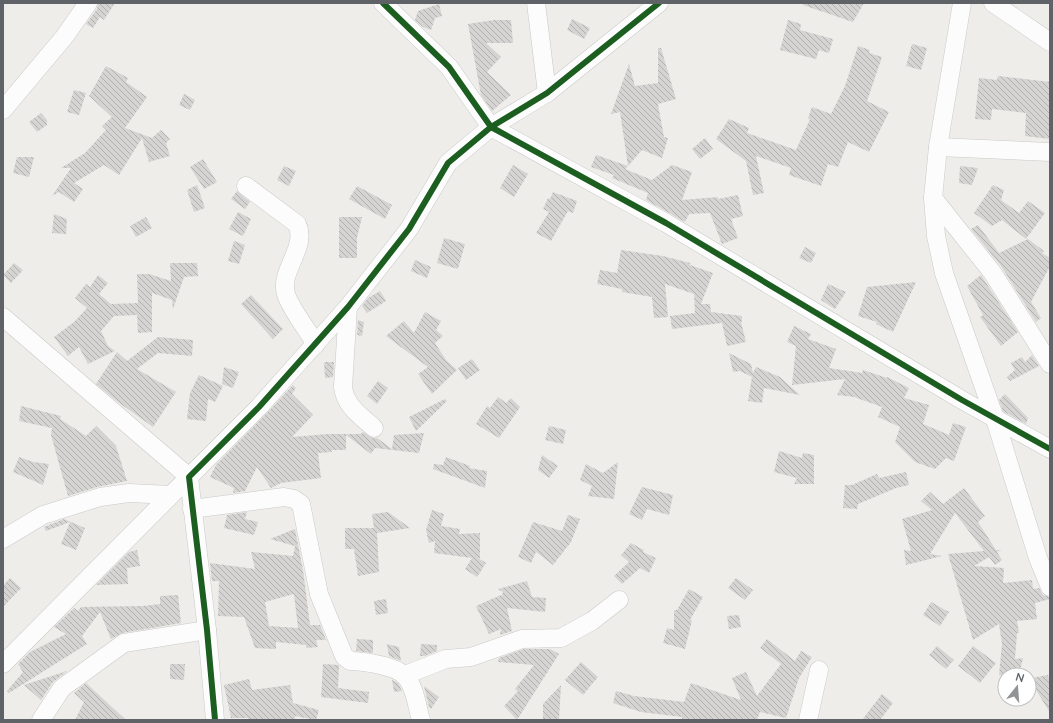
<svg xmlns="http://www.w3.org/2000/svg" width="1053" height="723" font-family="Lato,sans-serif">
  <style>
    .building { fill: url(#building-back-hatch); fill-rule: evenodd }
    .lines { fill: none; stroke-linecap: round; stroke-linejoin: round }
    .street-casing { stroke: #c9c9c9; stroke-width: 19 }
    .street { stroke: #fcfcfc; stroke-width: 18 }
    .cycleway-casing { stroke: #fff; stroke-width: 8 }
    .cycleway { stroke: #1b5e20; stroke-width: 6 }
  </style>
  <defs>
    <pattern id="building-back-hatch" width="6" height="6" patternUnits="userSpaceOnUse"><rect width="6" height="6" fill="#d5d4d3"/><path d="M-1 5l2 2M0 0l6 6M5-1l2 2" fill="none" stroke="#b0b0af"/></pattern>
  </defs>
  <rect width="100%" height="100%" fill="#eeedea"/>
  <g class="building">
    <path d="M98,3H115L104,20L100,17L93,28L86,24L97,9Z"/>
    <path d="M803,3H864L853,22L803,5Z"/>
    <path d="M439,4L442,16L435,18L431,30L423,27L415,20L418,11Z"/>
    <path d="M572,19L590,28L584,39L567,30Z"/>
    <path d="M494,20H511L513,43H486L501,57L487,72L511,95L492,111L481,95L468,24Z"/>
    <path d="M788,20L801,24L800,30L833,39L829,53L819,50L816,59L780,50Z"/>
    <path d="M912,44L927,48L921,70L906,66Z"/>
    <path d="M858,46L870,50L869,53L882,57L867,101L889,112L869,152L848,142L838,167L828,164L821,186L789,175L791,168L756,156L764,193L753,195L746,161L716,139L729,119L749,128L747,133L796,150L810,119L808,118L812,107L831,114L845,86Z"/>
    <path d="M658,48H661L676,99L658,104L664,137L668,138L662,158L642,150L628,166L620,112L611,114L629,64L635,86L658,83Z"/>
    <path d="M106,66L128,78L126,82L147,97L125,128L152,138L161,130L170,139L166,143L170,156L149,162L142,138L119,175L104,165L74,183L83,189L74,202L59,192L52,196L71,168H61L85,153L106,130L102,126L112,117L89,96Z"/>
    <path d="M998,76L1050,82V139L1025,136L1026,113L992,109L991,120L975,119L979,78L997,80Z"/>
    <path d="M74,90L86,93L79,115L67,112Z"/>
    <path d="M184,94L195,100L190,110L179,105Z"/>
    <path d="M41,113L47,120V125L37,132L29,122Z"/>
    <path d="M705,138L713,149L700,159L692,149Z"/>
    <path d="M596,155L628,166L625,169L652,180L672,165L692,172L682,200L718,197V199L738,195L743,216L731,219L738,238L722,244L710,213L689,214L685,222L646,200L648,193L612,178L614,175L591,167Z"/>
    <path d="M17,157H34L29,177L13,173Z"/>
    <path d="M203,159L217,182L204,189L190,167Z"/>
    <path d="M513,165L528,174L514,197L500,188Z"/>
    <path d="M284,166L296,171L289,186L277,180Z"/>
    <path d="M960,166L978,168L972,185L959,183Z"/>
    <path d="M197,185L205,208L194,212L187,190Z"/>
    <path d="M993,185L1004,190L1001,200L1019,213L1028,201L1045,213L1026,239L1002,220L992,226L974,213Z"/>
    <path d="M357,186L392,205L385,219L349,199Z"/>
    <path d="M237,191L250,202L245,209L231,199Z"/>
    <path d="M553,192L577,201L573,213L568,211L551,241L536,233L549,212L543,209L548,198L550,199Z"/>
    <path d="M238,212L251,219L243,236L229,229Z"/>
    <path d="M54,214L67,219L66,234L52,233Z"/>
    <path d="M146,217L152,228L136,237L130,226Z"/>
    <path d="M339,217H362L357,238V258H339Z"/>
    <path d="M978,225L999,253L1028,239L1044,251L1042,253L1050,258V266L1031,302L1041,318L1036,322L1001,266L971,229Z"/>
    <path d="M444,238L465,244L458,269L437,263Z"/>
    <path d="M234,241L245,245L239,264L228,261Z"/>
    <path d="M805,247L816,253L811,263L799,258Z"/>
    <path d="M621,250L663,256L690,263V265L713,273L701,304H710L711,312L742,316V321L741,322L746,342L727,346L722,323L672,329L670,316L695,313L694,294L665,284L668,317L654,318L652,297L622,292V289L597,284L600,270L617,273Z"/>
    <path d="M415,260L431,267L427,278L411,271Z"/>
    <path d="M14,263L23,270L11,283L3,275Z"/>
    <path d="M170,263H197L198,276L184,277L173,309L172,300L152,293V332L138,333L137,315L114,316L101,331L108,346L115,351L88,364L79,347L68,356L54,337L74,322L87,308L75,298L86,284L90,287L98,275L108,283L99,294L111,304L138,303L137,274H149L171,281Z"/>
    <path d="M981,275L1018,332L1001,346L980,317L983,315L967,286Z"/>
    <path d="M916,282L893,332L876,324L877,322L858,316L867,287Z"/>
    <path d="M828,284L846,292L835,309L821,300Z"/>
    <path d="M380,291L386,301L367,313L362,306L368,298Z"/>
    <path d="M251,295L283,329L273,339L241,304Z"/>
    <path d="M425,312L441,321L436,330L443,336L435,343L446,360L457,370L432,394L418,374L428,367L386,336L404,321L414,333Z"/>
    <path d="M358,320L364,322L362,336L357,335Z"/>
    <path d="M794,326L811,334L808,339L836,349L829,368L862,373L863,370L887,378V377L909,388L904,398L929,405L923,424L949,435L953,423L966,427L954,461L946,458L935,469L915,462L895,442L900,427L878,417L882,407L854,397L837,395L845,379L792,385L796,346L787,342Z"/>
    <path d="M158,337L193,340L192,356L158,353L137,369L176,392L153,427L118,402L96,384L117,352L127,361Z"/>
    <path d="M729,353L751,364L753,373L756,367L780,377L800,395L764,388L762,403L748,401L752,377L740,371L733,372Z"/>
    <path d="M1032,355L1039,366L1010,381L1007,377L1015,370L1011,363L1022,357L1025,362Z"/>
    <path d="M472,359L480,370L466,380L458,368Z"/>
    <path d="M324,362H334L333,377L325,378Z"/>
    <path d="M224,367L239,372L233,388L222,384Z"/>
    <path d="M199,375L223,386L215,402L208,399L206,421L187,419L190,393Z"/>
    <path d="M378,381L388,388L377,404L367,396Z"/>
    <path d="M293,385L296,388L292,394L313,415L292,437L328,434H361L363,432L372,438H377L392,449L394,435L424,433L419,453L375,448L371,454L346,435V450H331L332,452L318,453L321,478L281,483L271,488L257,467L245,491L233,493L234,488L210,477L216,465L266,414Z"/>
    <path d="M1005,394L1028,418L1026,424L1003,411L999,400Z"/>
    <path d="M498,397L506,403L511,398L520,407L499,438L476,424L487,406L490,408Z"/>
    <path d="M445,399L447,401L416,431L409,417Z"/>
    <path d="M21,406L61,416L60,419L86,436L96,426L116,446L127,481L97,487L68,496L51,435L52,428L19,421Z"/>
    <path d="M549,426L566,430L563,444L545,440Z"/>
    <path d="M779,451L802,458L803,453L814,455V484H794L797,478L774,472Z"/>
    <path d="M542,455L558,466L549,478L538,470Z"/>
    <path d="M19,457L33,462L49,464L43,485L13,472Z"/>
    <path d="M446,457L470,466L469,468L487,471L485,488L433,469L434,464L443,465Z"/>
    <path d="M618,462L614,499L588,496L592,486L580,480L586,464L603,473Z"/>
    <path d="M906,472L909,485L896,488L858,504L857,509L843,508L845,485H852L877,474L879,478Z"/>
    <path d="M642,487L673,495L669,515L647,509L642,520L629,514Z"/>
    <path d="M964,488L985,516L978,522L996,550H1001L997,552L1002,560L995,565L989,557L974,566L1004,568L1003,583L1032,580L1033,589L1039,588L1043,595L1050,597V599L1035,603L1037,619L1017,621L1019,633H1017L1015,659L1023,658L1019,675H999L1002,644L999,624L973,640L948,554L984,551L955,513L930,554L942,556L906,565L904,550L911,551L902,519L932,510L921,501L930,492L943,504Z"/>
    <path d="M432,510L444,514L441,526L460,529L459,534L480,533V558H478L486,563L477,577L465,569L472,558L434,553L435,541L429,543L426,530Z"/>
    <path d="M247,512L245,519L258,522L254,535L224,528L227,515Z"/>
    <path d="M388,512L410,528L377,533L379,572L358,576L354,549H345V528H374L372,514Z"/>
    <path d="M568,515L580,519L571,542L553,565L536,552L531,563L518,557L533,522L562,531Z"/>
    <path d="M64,519L85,528L76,550L61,544L70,522L46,531L44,527Z"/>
    <path d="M295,529L303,570L310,625H320L326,640H316L318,647L306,648V645L276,642V649L255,648L244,617L218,616L219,581H212L210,563L255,569L251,552L293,556L295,546L270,539ZM294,594L298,628L269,626L265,602Z"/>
    <path d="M631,543L644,550L643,552L656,558L649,573L640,568L622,584L614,576L629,562L621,555Z"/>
    <path d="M137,550L140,566L127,568L128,584L96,585L129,552Z"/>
    <path d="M10,578L21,588L3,607V586Z"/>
    <path d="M736,578L753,590L745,600L728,588Z"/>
    <path d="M527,581L532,597L546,598L545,612L507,608L512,631L500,635L501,629L489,634L476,606L501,595V597L503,592L498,589Z"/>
    <path d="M689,589L703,597L690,620H692L685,649L663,643L667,628L674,630V610H677Z"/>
    <path d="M178,595L181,623L122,633L111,639L100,612L82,636L87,644L9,693L7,691L23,672L18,664L30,652L66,634L54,627L74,608L78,611L81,607L143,606L160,604V596Z"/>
    <path d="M386,599L388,613L376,615L374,601Z"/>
    <path d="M931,602L949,612L940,626L923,615Z"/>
    <path d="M739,615L741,627L729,629L727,616Z"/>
    <path d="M357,639L373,640V653L356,651Z"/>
    <path d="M767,639L795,661L801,651L812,657L799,678L786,718L760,712L757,720H682V717L641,712L613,703L616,691L634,696L684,702L691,683L741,700L732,678L746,672L757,696L781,664L760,648Z"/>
    <path d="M387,644L399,647L401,661L389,656Z"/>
    <path d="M421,644L437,645V651L425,656H420Z"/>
    <path d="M937,646L954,660L946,669L929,655Z"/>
    <path d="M973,646L996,663L980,683L958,666Z"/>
    <path d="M524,649H550L559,654L517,720L504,706L518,691L515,689L534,665L498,662L499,658Z"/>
    <path d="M581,662L598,677L583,695L565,680Z"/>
    <path d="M170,664H185L184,680L170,679Z"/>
    <path d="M323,664L339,665L338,688L369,692L368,703L321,697Z"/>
    <path d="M67,671L53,682L41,700L24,685Z"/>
    <path d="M1048,675L1050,683V713L1033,685L1032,678Z"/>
    <path d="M249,679L252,690L290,685L293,703L319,710L316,720L295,716V720H248V718H231L224,685Z"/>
    <path d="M392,680L398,683L402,691L394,692Z"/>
    <path d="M86,683L126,720H75L84,702L74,693Z"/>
    <path d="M561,685L559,720H543V704Z"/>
    <path d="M424,686L439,697L431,709L429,707Z"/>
    <path d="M882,694L893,703L880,720H862Z"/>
  </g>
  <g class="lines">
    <defs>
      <g id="street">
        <path d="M383,3L449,67L491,127L666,223L962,400L1050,449"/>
        <path d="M536,3L547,93"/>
        <path d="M962,3L938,147L933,198L936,236L944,273L995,419L1038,558L1050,587"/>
        <path d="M993,3L1050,42"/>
        <path d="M3,110L65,36L88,3"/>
        <path d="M938,147L1050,152"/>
        <path d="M246,186L297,224C308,248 279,270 286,294C290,308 308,331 316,344"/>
        <path d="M933,198L992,272L1050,364"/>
        <path d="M348,307L343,387C345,406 361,416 374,428"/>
        <path d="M3,317L189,477L3,664"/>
        <path d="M192,509L284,497L294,499L301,504L319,594L344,656L350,661C363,661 396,666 405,676C415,686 417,707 421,720"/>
        <path d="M3,539L43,515L100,497L129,493L171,495"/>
        <path d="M405,675L446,659L471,657L522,639L561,638L592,621L619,600"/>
        <path d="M41,720L62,688L124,643L207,630"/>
        <path d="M215,720L207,630L189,477L259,407L348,307L409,229L448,163L491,127L547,93L659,3"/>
        <path d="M808,720L819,670"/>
      </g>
    </defs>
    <use href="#street" class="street-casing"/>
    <use href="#street" class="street"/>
    <defs>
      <g id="cycleway">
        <path d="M383,3L449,67L491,127L666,223L962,400L1050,449"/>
        <path d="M215,720L207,630L189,477L259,407L348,307L409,229L448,163L491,127L547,93L659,3"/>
      </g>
    </defs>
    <use href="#cycleway" class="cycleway-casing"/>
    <use href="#cycleway" class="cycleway"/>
  </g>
  <rect width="1053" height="723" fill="none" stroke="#5f6367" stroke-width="8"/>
  <g transform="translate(1017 687) rotate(17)"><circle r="19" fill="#ffffff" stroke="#bfc1c2"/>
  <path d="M0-3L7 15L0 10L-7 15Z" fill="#919395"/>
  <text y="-6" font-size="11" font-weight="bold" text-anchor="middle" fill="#5f6367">N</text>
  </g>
</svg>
